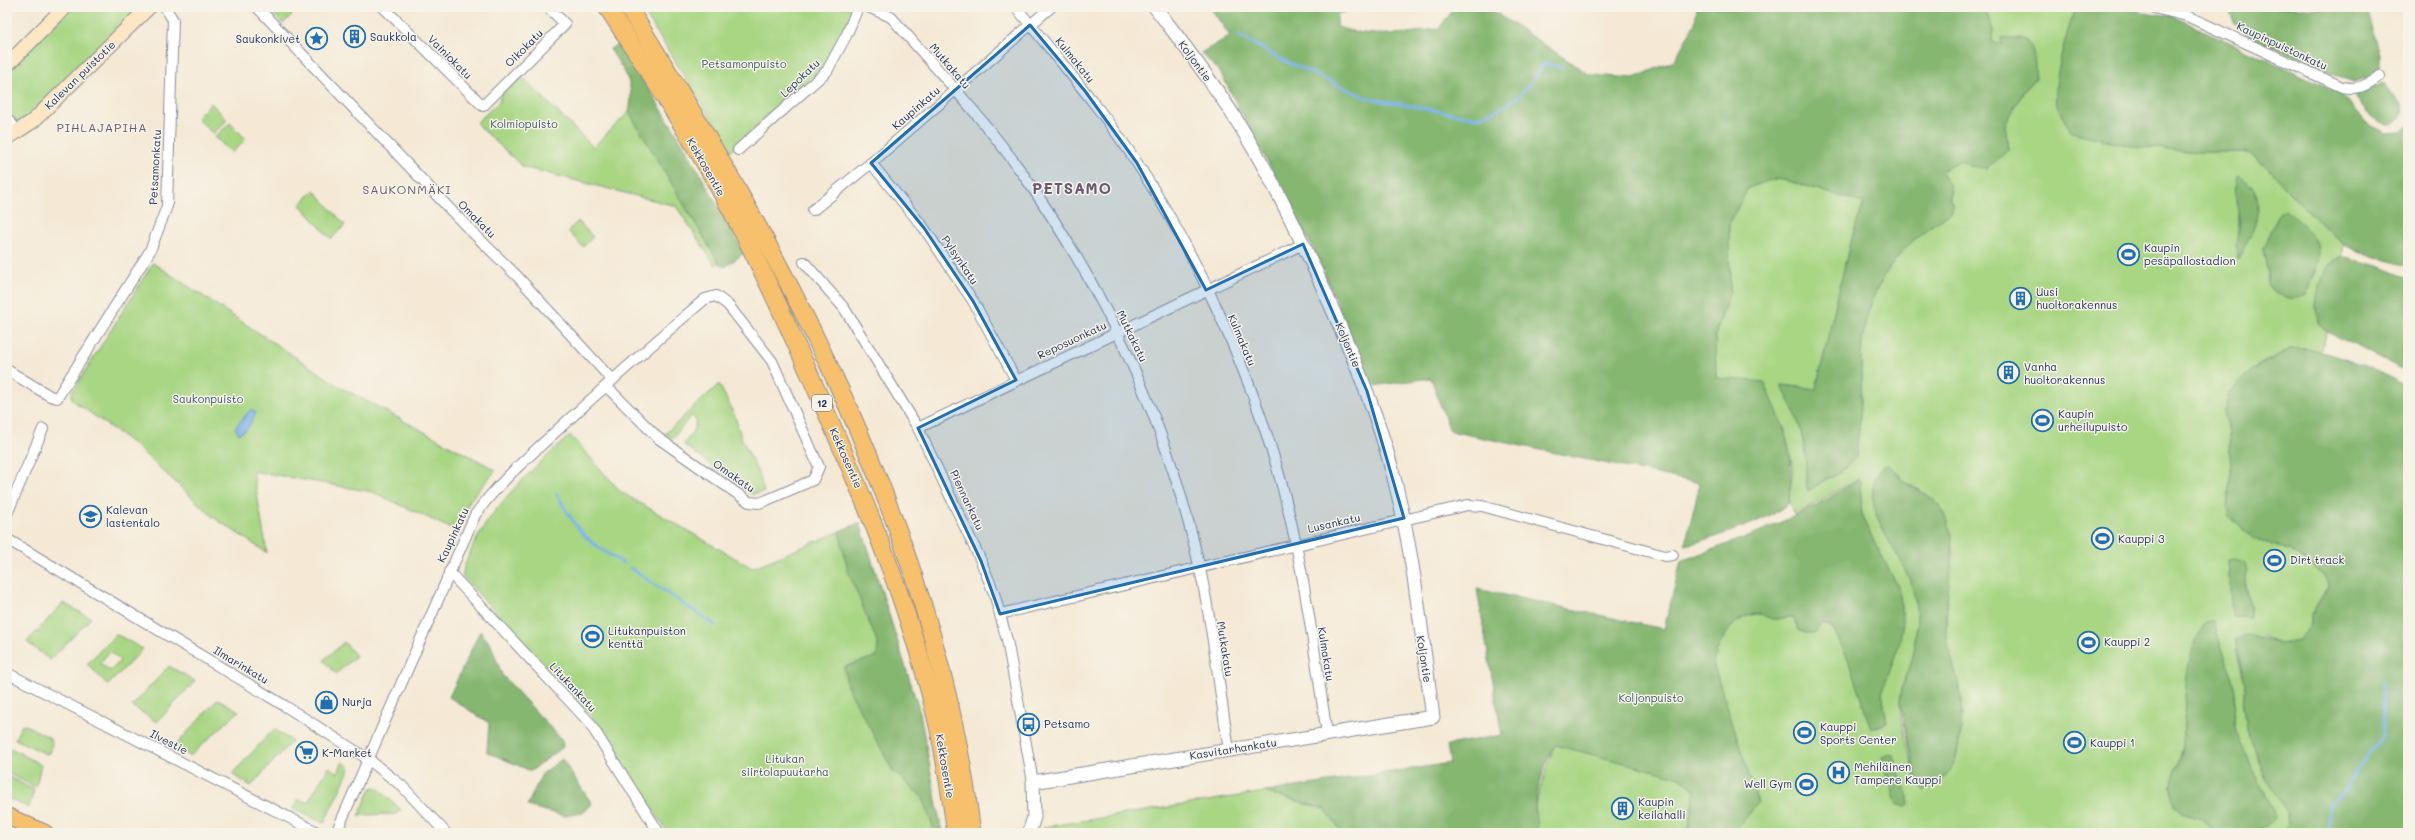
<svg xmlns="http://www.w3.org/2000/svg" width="2415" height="840" font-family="Mali,sans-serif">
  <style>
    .green { fill: #a8d683; stroke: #628270; fill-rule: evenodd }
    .forest { fill: #86b771; stroke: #507368 }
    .water { fill: #7fb4ed; stroke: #4d72a6 }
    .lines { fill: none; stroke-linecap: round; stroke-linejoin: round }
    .stream { stroke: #7fb4ed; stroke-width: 3 }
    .minor-casing { stroke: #888c9a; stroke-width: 12 }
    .tertiary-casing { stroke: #888c9a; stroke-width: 15 }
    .secondary-casing { stroke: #888c9a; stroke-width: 16 }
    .primary-casing { stroke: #888c9a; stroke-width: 18 }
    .trunk-casing { stroke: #888c9a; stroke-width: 19 }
    .minor { stroke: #fff; stroke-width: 10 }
    .tertiary { stroke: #fff; stroke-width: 13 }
    .secondary { stroke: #fce6c4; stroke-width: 14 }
    .primary { stroke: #f7c06c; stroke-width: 16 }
    .trunk { stroke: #f7c06c; stroke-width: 17 }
    .tram { stroke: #1b2f5e; stroke-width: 1 }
    .marked { fill: #1f6fb2; fill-opacity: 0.2; stroke: #1f6fb2; stroke-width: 3; stroke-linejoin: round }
    .labels { text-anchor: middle; stroke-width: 3; stroke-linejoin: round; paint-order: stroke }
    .shield { fill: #f7f3e8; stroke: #5d6a87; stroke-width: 1 }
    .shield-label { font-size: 10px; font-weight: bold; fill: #1b2f5e }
    .poi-label { font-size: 11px; fill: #1b2f5e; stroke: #f7f3e8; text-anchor: start }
    .street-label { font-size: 11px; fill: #1b2f5e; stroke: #f7f3e8 }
    .park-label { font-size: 11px; fill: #3e5967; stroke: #f7f3e8 }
    .neighbourhood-label { font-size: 12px; letter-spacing: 1px; fill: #685974; stroke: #f7f3e8 }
    .district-label { font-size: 15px; font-weight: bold; letter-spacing: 1px; fill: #685974; stroke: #f7f3e8 }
  </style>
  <rect width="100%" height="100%" fill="#f7f3e8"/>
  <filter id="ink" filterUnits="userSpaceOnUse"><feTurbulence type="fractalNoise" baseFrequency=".025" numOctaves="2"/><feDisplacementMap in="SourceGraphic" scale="8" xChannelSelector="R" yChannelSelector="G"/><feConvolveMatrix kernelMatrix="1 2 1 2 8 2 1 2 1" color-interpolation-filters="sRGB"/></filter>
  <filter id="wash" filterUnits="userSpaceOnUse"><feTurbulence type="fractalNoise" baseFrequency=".012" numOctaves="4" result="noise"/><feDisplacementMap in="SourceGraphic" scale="16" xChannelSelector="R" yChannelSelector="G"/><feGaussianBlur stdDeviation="0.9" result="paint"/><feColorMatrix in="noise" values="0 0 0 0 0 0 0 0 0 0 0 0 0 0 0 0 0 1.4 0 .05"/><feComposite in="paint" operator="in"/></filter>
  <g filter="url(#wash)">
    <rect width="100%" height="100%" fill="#f5e9d5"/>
    <g class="green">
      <path d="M72,7H136L134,13C114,33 37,117 16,122L7,117V71Z"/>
      <path d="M266,7H298L299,8L283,24Z"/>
      <path d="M641,7H855L835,49L822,68L731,151Z"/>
      <path d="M1984,7H2076C2065,37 2056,71 2056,103L2103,141L2198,152H2246L2265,165L2297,201L2344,245L2342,256L2337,258L2319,287L2318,323L2328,332L2319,352L2308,349L2291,348L2259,365L2244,377L2224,414C2236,442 2230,478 2228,507L2256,541L2290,549L2325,576L2329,585L2311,614V624L2300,641L2280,644L2263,637L2236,650L2245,682L2243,706L2246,728L2266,776L2288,814L2289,825L2284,833H2254L2273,818V810L2235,732L2233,722L2236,691L2213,621L2186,687L2183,745L2171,787L2175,798V806L2181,813L2202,819L2215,833H1733L1758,803L1713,663C1719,642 1732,615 1758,614C1763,613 1768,619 1773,619C1780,620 1786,616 1794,617L1798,630L1814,633L1823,623L1833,628L1848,659L1871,729L1887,723L1882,693L1902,607L1898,587L1862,518L1860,481L1858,479L1794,515L1789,502L1793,468L1784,426L1716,378L1715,335L1730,291L1729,224L1748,188L1773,179L1785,180L1864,203L1850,243L1816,389L1782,385L1797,413L1806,455L1808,490L1836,475L1856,456C1858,437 1861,417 1861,398C1862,380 1860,362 1862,343C1868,285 1901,242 1951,213L1950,186L1941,172L1960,160L2008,150L2005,124L2023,92L2036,78L2022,38H2002V45L1992,41L1993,30ZM2236,201L2258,210L2238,260C2234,240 2243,222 2236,201ZM2280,212L2316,270L2312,279L2277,294L2267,285L2268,270L2264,247ZM1896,471L1905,482L1935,499L1948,601L1946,619L1947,640L1961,699V717L1957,756L1953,765L1924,791L1918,785C1913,763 1899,723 1900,702C1900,688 1907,674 1911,661C1918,637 1919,611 1912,586C1899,544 1872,534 1875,482ZM2228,561L2248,570L2245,580L2251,610L2233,616Z"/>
      <path d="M520,75L593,147L629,112L719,263L715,265L676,206L523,167L476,123L500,101V96Z"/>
      <path d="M211,103L227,120L213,134L197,118Z"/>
      <path d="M230,123L246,139L232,153L215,137Z"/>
      <path d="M314,190L345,225L331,239L300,205Z"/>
      <path d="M578,221L593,237L583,247L568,231Z"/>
      <path d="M153,263L342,388L496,470L471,499L454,530L373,492L253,471L267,553L213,517L135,445L75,402L72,399V392Z"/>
      <path d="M719,384L735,416L741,437L760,477L764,492L751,494L684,445L694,429L696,419L691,416L673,438L665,434Z"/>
      <path d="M570,435L621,492L752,568L860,523L920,713L933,826L929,833H668L591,715L463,577C462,569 467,560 470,553C491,504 532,471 570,435Z"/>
      <path d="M63,603L91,618L50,660L27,642Z"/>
      <path d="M116,634L143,649L108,685L87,664ZM110,651L120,661L110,671L100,663Z"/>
      <path d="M344,642L356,656L336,674L324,660Z"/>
      <path d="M169,666L195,681L157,722L132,706Z"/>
      <path d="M218,699L239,711L190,756L175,746Z"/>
      <path d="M26,725L50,738L52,743L49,753L46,754L15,739L21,726Z"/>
      <path d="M274,729L292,741L251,786L232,774Z"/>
      <path d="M1555,744L1682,778L1695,790L1687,833H1554L1537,829L1535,805Z"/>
      <path d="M11,748L41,765L36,786H33L7,773V752Z"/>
      <path d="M343,762L350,768L324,823L293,809L298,800L308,802L329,767L337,773Z"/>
      <path d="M7,776L34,790L29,808L7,798Z"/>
      <path d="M374,787L379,789L401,810L396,814L359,815L371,788Z"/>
      <path d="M1264,792L1325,809L1342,833H1041L1044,827Z"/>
    </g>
    <g class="forest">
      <path d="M1210,7H1352V10L1337,14V27C1370,38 1405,35 1439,28L1451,13L1452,7H1487L1590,75L1634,78L1674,61L1695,23L1697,7H1984L1993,30L1992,41L2002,45V38C2037,36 2033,49 2036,78L2023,92L2005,124L2008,150L1988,168L1969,166L1960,160L1941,172L1950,186V199L1954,205L1951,213C1901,242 1868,285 1862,343C1860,362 1862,380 1861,398C1861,417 1858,437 1856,456L1847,467L1808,491C1804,479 1807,466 1805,454C1802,427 1794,408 1781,385L1816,389L1850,243L1864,203L1785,180L1773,179L1748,188L1729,224L1730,291L1715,335L1716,378L1764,382C1780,417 1795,448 1790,487C1790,491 1790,498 1788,502C1781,517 1702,542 1685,545L1700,483L1450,431L1431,378L1372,386L1318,258L1220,72L1201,53L1230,36Z"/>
      <path d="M2076,7H2115L2174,17L2338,92L2371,126L2386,133L2401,132L2408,126V266L2365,254L2344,245L2297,201L2265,165L2246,152H2198L2131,146L2071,132C2067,123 2058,111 2056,101C2053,79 2068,29 2076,7Z"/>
      <path d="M2227,7L2367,9L2380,54V66L2369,77L2354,82L2336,76L2247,35L2235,23Z"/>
      <path d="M620,43L685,147L744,253L725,267L719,263L629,112C635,82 625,73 610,49Z"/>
      <path d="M2381,82C2391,90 2413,109 2396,122C2393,124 2387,125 2384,123C2371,119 2360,104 2353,93L2365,92Z"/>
      <path d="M2238,176C2274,193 2253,235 2237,260L2236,244L2240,221L2235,194Z"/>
      <path d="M2286,210C2312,235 2327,239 2312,277C2309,284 2309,290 2305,297C2285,301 2282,296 2267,285L2268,270L2264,248L2280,212Z"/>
      <path d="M2342,256L2378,266L2408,278V372L2328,332L2318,323C2318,317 2316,312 2316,307C2317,288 2324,264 2342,256Z"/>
      <path d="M2291,348C2329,349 2375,369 2408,387V833H2284L2289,825L2288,814L2266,776L2246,728L2243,706L2245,682L2235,640L2248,635L2280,644L2299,641L2311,624V615L2329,585L2325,576L2290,549L2256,541L2229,517L2227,507L2231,470L2228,424L2223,414L2229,392L2252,370Z"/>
      <path d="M1889,465C1895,470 1899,478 1906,483C1920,493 1937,497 1945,514C1960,547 1946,585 1946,619C1945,647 1958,672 1961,700C1964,731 1959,780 1924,791L1918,785L1900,703C1901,688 1906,676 1910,662C1918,637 1919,611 1912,587C1902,552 1851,503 1883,466Z"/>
      <path d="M1858,479L1860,481L1862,518L1898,587L1902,607V628L1899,645L1882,693L1887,723L1871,729L1848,659L1833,628L1823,623L1814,633H1805L1798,630L1794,617C1786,616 1780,620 1773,619C1768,619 1763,613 1758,614C1732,615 1719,642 1713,663L1758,803L1733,833H1687L1695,790L1682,778L1555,745C1547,757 1537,789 1535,804C1535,813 1539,819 1537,829L1554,833H1342L1325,809L1264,792L1450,763L1447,745L1502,735L1477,589L1664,629L1681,561C1742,539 1805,517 1858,479Z"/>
      <path d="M860,523L920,713L942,833H935L923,798L893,771L847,686L844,667L877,656L878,644L848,571L839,531Z"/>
      <path d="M2235,560L2245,563L2248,570C2242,587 2252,601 2250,617L2232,616L2228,561Z"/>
      <path d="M2213,621L2236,691L2233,722L2235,732L2273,810L2274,818C2256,838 2239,833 2215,833L2202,819L2181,813L2175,806C2175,799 2170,791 2171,785C2172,771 2182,759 2183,745C2186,700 2181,663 2205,623Z"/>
      <path d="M480,631L491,645L502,675L562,740L563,747L531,771L487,752L489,723L449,697Z"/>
      <path d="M1892,753L1910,802L1908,806L1897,805L1882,757Z"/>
      <path d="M562,759L592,804L583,813L565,816L527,806L542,774Z"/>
    </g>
    <path class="water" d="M251,409L256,413L247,429L239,434L235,428Z"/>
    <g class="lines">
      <g class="stream">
        <path d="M1239,36L1283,60L1367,98L1477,118L1497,110L1516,98L1529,86L1545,63L1563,68"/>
        <path d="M556,493C578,532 584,540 623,563"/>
        <path d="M630,568L715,625"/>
        <path d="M2328,833L2329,805L2349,786L2358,767L2383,735L2382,682"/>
      </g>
    </g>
  </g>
  <g filter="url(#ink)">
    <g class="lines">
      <defs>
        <g id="minor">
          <path d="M257,7L466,226L517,276L612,380"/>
          <path d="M383,7L483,106L565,24L548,7"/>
          <path d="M868,7L891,17L899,26C943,76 989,125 1027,180C1108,296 1168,426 1199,565C1213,625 1219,689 1229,750"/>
          <path d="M1016,7C1057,58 1101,108 1137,163C1196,254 1245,360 1276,464C1302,552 1313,643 1327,734"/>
          <path d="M2150,7L2187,16L2342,87C2357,90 2367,86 2379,76"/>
          <path d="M738,150L827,71L847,34L858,7"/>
          <path d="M871,163L924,228L973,301L1016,380"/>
          <path d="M813,210L871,163L1051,7"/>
          <path d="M804,262L844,308L918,428L981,561L994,593L1007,640L1033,782"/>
          <path d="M7,370L50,396L57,398L150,251L167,206L173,20L165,7"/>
          <path d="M918,428L1303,244"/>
          <path d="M7,514L43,429"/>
          <path d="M7,539L285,706L368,759L402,786L446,833"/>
          <path d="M449,572L589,722L659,833"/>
          <path d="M1000,614L1468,505L1482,506L1665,556L1673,555"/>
          <path d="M7,673L319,833"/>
          <path d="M336,833L475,515C500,480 533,453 564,424C610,382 657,340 705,299L716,296L728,305L772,361L819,467L813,480L767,500L759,503L749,502L658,438L606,386"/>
        </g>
        <g id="tertiary">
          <path d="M7,121L17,132"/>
          <path d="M1029,833L1034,817L1033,782L1433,717C1422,640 1415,562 1396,486C1383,430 1361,375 1338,322C1310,257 1281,194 1245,134C1218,89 1186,48 1155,7"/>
        </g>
        <g id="secondary">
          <path d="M7,65L65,7"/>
          <path d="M7,138L33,121L149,7"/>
        </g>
        <path id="primary" d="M7,816L45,833"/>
        <g id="trunk">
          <path d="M607,7C641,59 675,111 706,165C752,244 790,329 827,414C872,516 914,620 939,730C946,764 951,799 956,833"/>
          <path d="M628,7C785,257 937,535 972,833"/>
        </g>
      </defs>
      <use href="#minor" class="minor-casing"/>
      <use href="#tertiary" class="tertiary-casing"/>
      <use href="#secondary" class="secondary-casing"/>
      <use href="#primary" class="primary-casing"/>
      <use href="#trunk" class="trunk-casing"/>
      <use href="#minor" class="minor"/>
      <use href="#tertiary" class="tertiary"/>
      <use href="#secondary" class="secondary"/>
      <use href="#primary" class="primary"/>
      <use href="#trunk" class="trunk"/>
      <path class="tram" d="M7,830L15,833"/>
    </g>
  </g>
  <path class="marked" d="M1030,25L1085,91L1137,163L1206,290L1303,244L1367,391L1404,518L1000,614L981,561L918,428L1016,380L973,301L924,228L871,163Z"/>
  <defs>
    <symbol id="building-ring" viewBox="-11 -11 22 22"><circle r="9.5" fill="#f7f3e8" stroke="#1f6fb2" stroke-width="1.5"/><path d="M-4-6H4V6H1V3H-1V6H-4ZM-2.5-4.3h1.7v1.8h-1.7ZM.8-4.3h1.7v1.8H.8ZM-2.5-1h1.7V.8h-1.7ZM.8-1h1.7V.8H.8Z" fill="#1f6fb2"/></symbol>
    <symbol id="sight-ring" viewBox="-11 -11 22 22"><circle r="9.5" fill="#f7f3e8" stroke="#1f6fb2" stroke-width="1.5"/><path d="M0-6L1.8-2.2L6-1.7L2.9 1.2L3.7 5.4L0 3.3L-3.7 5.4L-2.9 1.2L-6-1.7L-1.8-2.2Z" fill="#1f6fb2"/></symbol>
    <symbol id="stadium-ring" viewBox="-11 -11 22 22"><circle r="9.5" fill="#f7f3e8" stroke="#1f6fb2" stroke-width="1.5"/><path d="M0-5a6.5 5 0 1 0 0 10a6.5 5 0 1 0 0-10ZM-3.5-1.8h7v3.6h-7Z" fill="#1f6fb2"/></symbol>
    <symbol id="school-ring" viewBox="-11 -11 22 22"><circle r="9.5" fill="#f7f3e8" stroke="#1f6fb2" stroke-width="1.5"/><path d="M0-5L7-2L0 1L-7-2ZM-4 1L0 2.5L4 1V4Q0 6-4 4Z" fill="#1f6fb2"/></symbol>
    <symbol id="shop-ring" viewBox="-11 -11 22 22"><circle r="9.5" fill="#f7f3e8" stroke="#1f6fb2" stroke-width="1.5"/><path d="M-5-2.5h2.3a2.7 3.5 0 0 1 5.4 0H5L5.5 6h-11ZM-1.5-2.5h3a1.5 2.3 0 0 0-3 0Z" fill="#1f6fb2"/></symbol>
    <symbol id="bus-ring" viewBox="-11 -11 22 22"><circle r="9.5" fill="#f7f3e8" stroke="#1f6fb2" stroke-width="1.5"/><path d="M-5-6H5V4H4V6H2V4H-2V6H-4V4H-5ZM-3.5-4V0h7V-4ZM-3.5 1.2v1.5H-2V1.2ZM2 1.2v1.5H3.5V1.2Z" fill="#1f6fb2"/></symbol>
    <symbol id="supermarket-ring" viewBox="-11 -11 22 22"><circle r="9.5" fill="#f7f3e8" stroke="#1f6fb2" stroke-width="1.5"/><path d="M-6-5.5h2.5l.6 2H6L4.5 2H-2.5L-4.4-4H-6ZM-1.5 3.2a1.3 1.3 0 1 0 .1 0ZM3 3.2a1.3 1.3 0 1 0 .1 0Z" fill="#1f6fb2"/></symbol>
    <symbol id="hospital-ring" viewBox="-11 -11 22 22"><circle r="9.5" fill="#f7f3e8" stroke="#1f6fb2" stroke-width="1.5"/><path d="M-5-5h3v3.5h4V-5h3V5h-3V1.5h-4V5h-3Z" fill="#1f6fb2"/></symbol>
  </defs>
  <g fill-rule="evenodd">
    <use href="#building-ring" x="342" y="24" width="25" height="25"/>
    <use href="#sight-ring" x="304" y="26" width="25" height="25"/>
    <use href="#stadium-ring" x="2116" y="242" width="25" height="25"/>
    <use href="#building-ring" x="2008" y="286" width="25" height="25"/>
    <use href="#building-ring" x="1996" y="360" width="25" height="25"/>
    <use href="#stadium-ring" x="2030" y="408" width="25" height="25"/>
    <use href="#school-ring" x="78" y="504" width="25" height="25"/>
    <use href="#stadium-ring" x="2090" y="526" width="25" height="25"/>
    <use href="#stadium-ring" x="2262" y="548" width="25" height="25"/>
    <use href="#stadium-ring" x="580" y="624" width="25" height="25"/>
    <use href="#stadium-ring" x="2076" y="630" width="25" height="25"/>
    <use href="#shop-ring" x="314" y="690" width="25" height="25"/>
    <use href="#bus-ring" x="1016" y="712" width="25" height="25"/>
    <use href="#stadium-ring" x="1792" y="720" width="25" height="25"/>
    <use href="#stadium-ring" x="2062" y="730" width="25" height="25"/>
    <use href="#supermarket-ring" x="294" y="740" width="25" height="25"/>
    <use href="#hospital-ring" x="1826" y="760" width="25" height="25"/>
    <use href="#stadium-ring" x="1794" y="772" width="25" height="25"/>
    <use href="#building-ring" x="1610" y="796" width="25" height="25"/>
  </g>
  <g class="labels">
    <rect class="shield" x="812" y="395" width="20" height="16" rx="3"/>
    <g class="shield-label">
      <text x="822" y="407">12</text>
    </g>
    <g class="poi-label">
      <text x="370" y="41">Saukkola</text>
      <text x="300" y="43" text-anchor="end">Saukonkivet</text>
      <text x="2144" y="252">Kaupin<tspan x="2144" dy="13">pesäpallostadion</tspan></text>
      <text x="2036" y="296">Uusi<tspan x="2036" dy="13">huoltorakennus</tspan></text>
      <text x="2024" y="371">Vanha<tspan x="2024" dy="13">huoltorakennus</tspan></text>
      <text x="2058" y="418">Kaupin<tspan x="2058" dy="13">urheilupuisto</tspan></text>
      <text x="106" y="514">Kalevan<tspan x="106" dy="13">lastentalo</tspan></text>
      <text x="2118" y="543">Kauppi 3</text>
      <text x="2290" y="564">Dirt track</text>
      <text x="608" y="635">Litukanpuiston<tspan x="608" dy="13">kenttä</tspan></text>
      <text x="2104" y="646">Kauppi 2</text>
      <text x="342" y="706">Nurja</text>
      <text x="1044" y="728">Petsamo</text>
      <text x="1820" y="731">Kauppi<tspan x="1820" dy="13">Sports Center</tspan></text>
      <text x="2090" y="747">Kauppi 1</text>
      <text x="322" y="757">K-Market</text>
      <text x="1854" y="771">Mehiläinen<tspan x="1854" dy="13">Tampere Kauppi</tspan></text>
      <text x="1792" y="788" text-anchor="end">Well Gym</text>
      <text x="1638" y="806">Kaupin<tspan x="1638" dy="13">keilahalli</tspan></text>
    </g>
    <g class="street-label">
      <text transform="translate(2282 46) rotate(25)" y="4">Kaupinpuistonkatu</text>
      <text transform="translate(524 48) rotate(-45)" y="4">Oikokatu</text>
      <text transform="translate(450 57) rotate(45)" y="4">Vainiokatu</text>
      <text transform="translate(1075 60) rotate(51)" y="4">Kulmakatu</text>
      <text transform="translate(1195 61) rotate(54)" y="4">Koljontie</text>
      <text transform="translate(950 66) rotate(49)" y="4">Mutkakatu</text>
      <text transform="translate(80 75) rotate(-44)" y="4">Kalevan puistotie</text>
      <text transform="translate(800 78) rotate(-44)" y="4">Lepokatu</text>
      <text transform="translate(916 108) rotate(-41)" y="4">Kaupinkatu</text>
      <text transform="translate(155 167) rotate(-87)" y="4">Petsamonkatu</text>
      <text transform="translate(706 167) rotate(60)" y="4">Kekkosentie</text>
      <text transform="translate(477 219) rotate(45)" y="4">Omakatu</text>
      <text transform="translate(960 260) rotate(56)" y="4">Pylsynkatu</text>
      <text transform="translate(1132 336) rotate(64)" y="4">Mutkakatu</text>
      <text transform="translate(1072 340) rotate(-25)" y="4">Reposuonkatu</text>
      <text transform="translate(1242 340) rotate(67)" y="4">Kulmakatu</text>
      <text transform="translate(1348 345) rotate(67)" y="4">Koljontie</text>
      <text transform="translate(846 458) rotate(66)" y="4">Kekkosentie</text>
      <text transform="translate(734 476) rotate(35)" y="4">Omakatu</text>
      <text transform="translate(967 500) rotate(65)" y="4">Piennarkatu</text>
      <text transform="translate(1334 523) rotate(-13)" y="4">Lusankatu</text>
      <text transform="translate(453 535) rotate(-65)" y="4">Kaupinkatu</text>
      <text transform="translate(1225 649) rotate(81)" y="4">Mutkakatu</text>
      <text transform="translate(1326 654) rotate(81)" y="4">Kulmakatu</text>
      <text transform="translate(1424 659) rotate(81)" y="4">Koljontie</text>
      <text transform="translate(241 665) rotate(31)" y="4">Ilmarinkatu</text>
      <text transform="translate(573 687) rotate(47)" y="4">Litukankatu</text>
      <text transform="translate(169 742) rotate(27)" y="4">Ilvestie</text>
      <text transform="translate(1233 749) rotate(-9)" y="4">Kasvitarhankatu</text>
      <text transform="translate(945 766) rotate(80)" y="4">Kekkosentie</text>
    </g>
    <g class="park-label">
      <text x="744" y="68">Petsamonpuisto</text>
      <text x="524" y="128">Kolmiopuisto</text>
      <text x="208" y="403">Saukonpuisto</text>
      <text x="1651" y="702">Koljonpuisto</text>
      <text x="785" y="763">Litukan<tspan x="785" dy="13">siirtolapuutarha</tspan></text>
    </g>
    <g class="neighbourhood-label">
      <text x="102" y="132">PIHLAJAPIHA</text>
      <text x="407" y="194">SAUKONMÄKI</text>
    </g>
    <g class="district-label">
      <text x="1072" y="194">PETSAMO</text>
    </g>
  </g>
  <rect width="2415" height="840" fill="none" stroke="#f7f3e8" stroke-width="24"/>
</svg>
